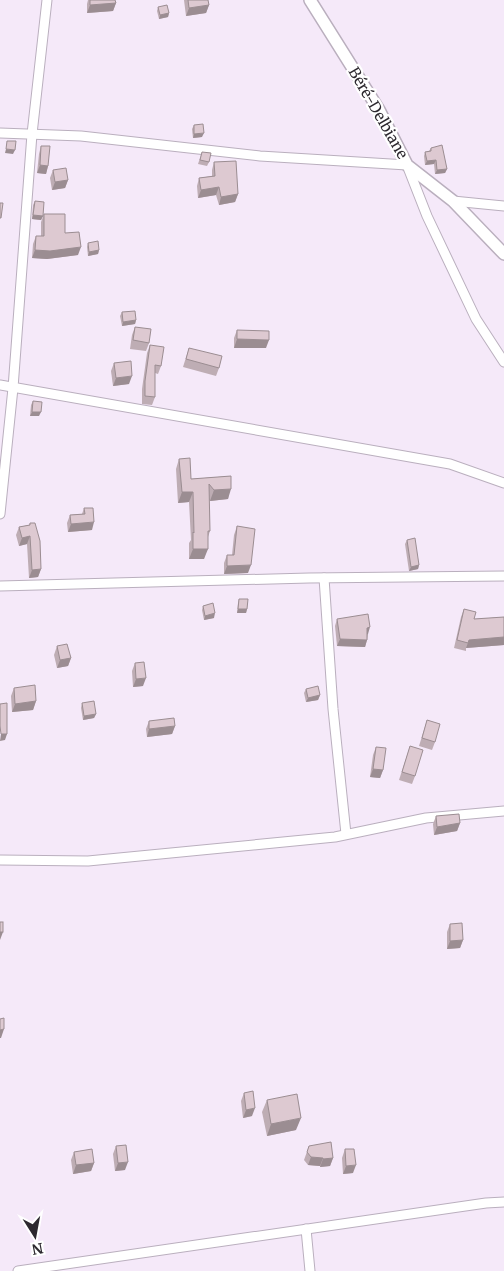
<svg xmlns="http://www.w3.org/2000/svg" width="504" height="1271" font-family="Merriweather,serif">
  <style>
    .lines { fill: none; stroke-linecap: round; stroke-linejoin: round }
    .minor-casing { stroke: #baafbe; stroke-width: 11 }
    .tertiary-casing { stroke: #baafbe; stroke-width: 14 }
    .minor { stroke: #fff; stroke-width: 9 }
    .tertiary { stroke: #fff; stroke-width: 11 }
    .wall { fill: #beadb4 }
    .shaded-wall { fill: #9b8d92 }
    .building { fill: #ddc9d1; stroke: #9b8d92 }
    .labels { text-anchor: middle; stroke-width: 4.5; stroke-linejoin: round; paint-order: stroke }
    .street-label { font-size: 15px; fill: #2d292f; stroke: #fff }
  </style>
  <rect width="100%" height="100%" fill="#f5e9f9"/>
  <g class="lines">
    <defs>
      <g id="minor">
        <path d="M0,133L81,136L260,156L407,165L427,216L476,319L504,362"/>
        <path d="M453,201L504,206"/>
        <path d="M0,385L450,464L504,483"/>
        <path d="M0,514L13,388L32,134L47,0"/>
        <path d="M324,578L333,709L346,834"/>
        <path d="M0,586L309,578L504,576"/>
        <path d="M0,860L88,861L335,837L426,818L504,811"/>
        <path d="M306,1229L310,1271"/>
        <path d="M18,1271L486,1203L504,1202"/>
      </g>
      <path id="tertiary" d="M310,0L379,110L407,165L453,201L504,254"/>
    </defs>
    <use href="#minor" class="minor-casing"/>
    <use href="#tertiary" class="tertiary-casing"/>
    <use href="#minor" class="minor"/>
    <use href="#tertiary" class="tertiary"/>
  </g>
  <g class="wall">
    <path d="M88,0H115L116,3L113,11L87,13V4Z"/>
    <path d="M184,0H208L209,5L206,13L186,16Z"/>
    <path d="M158,7L169,13L168,17L159,19L157,11Z"/>
    <path d="M194,125L202,137L193,138L192,129Z"/>
    <path d="M41,146L48,166L46,174L37,173L39,154Z"/>
    <path d="M431,148L447,169L445,173L435,174L434,164L425,165L424,156L425,152L429,151Z"/>
    <path d="M202,152L209,162L207,166L198,164Z"/>
    <path d="M214,162L238,194L235,202L219,205L216,195L198,198L197,186L199,178L212,176V170Z"/>
    <path d="M53,170L68,180L65,188L52,190L50,178Z"/>
    <path d="M35,201L43,216L41,220L32,219L33,205Z"/>
    <path d="M44,214L65,233L78,255L47,259L32,258L33,244L36,236H41V222Z"/>
    <path d="M88,243L99,250L98,254L88,256L87,247Z"/>
    <path d="M122,312L136,320L135,324L122,326L120,316Z"/>
    <path d="M135,327L149,343L146,351L130,349L132,335Z"/>
    <path d="M237,330L266,348H234V338Z"/>
    <path d="M150,345L161,366L158,374L155,373V397L152,405L142,404V389L147,353Z"/>
    <path d="M189,348L219,368L216,376L183,367Z"/>
    <path d="M114,363L129,384L113,386L111,371Z"/>
    <path d="M33,401L39,416H30L31,405Z"/>
    <path d="M179,459L191,479L231,476L228,499L210,501L209,500L210,531L208,537L204,559H189V543L191,540L189,502L178,503L176,469Z"/>
    <path d="M84,508L92,530L68,532L67,523L70,515L82,514Z"/>
    <path d="M30,523L41,569L38,577L29,578L27,544L19,546L16,535L19,527L29,525Z"/>
    <path d="M237,526L248,573L224,574V563L227,555H232L234,535Z"/>
    <path d="M407,540L419,565L418,569L409,571L405,544Z"/>
    <path d="M239,599L247,609L246,613H237L238,603Z"/>
    <path d="M203,606L214,618L204,620L202,610Z"/>
    <path d="M464,609L474,619L504,617V645L466,648V651L454,648L461,617Z"/>
    <path d="M337,619L368,634L367,640L365,647L337,646L335,626Z"/>
    <path d="M57,646L71,658L68,666L57,668L54,655Z"/>
    <path d="M135,663L143,686L133,687L132,671Z"/>
    <path d="M14,688L36,701L33,710L12,712L11,696Z"/>
    <path d="M306,689L320,695L318,700L306,702L304,693Z"/>
    <path d="M82,703L96,714L94,718L83,720L81,708Z"/>
    <path d="M427,720L435,742L432,750L419,746Z"/>
    <path d="M149,721L175,726L172,734L147,737L146,729Z"/>
    <path d="M410,746L415,776L412,784L399,780Z"/>
    <path d="M376,747L383,770L380,778L370,777L373,755Z"/>
    <path d="M436,816L460,823L457,831L434,835L433,824Z"/>
    <path d="M450,924L463,940L460,948L447,949V932Z"/>
    <path d="M244,1093L252,1116L243,1118L241,1101Z"/>
    <path d="M267,1100L296,1130L267,1136L262,1112Z"/>
    <path d="M116,1146L125,1170L115,1171L113,1154Z"/>
    <path d="M309,1146L333,1158L330,1166L320,1167V1166L308,1165L304,1160Z"/>
    <path d="M345,1149L353,1173L343,1174L342,1158Z"/>
    <path d="M74,1152L94,1163L91,1171L73,1174L71,1160Z"/>
  </g>
  <g class="shaded-wall">
    <path d="M116,3L113,11L87,13L90,5Z"/>
    <path d="M209,5L206,13L186,16L189,8Z"/>
    <path d="M169,13L168,17L159,19L160,15Z"/>
    <path d="M204,133L202,137L193,138L194,134Z"/>
    <path d="M6,149L15,150L13,154L5,153Z"/>
    <path d="M436,160L434,164L425,165L427,161Z"/>
    <path d="M40,165L48,166L46,174L37,173Z"/>
    <path d="M447,169L445,173L435,174L437,170Z"/>
    <path d="M68,180L65,188L52,190L55,182Z"/>
    <path d="M219,187L216,195L198,198L201,190Z"/>
    <path d="M238,194L235,202L219,205L221,197Z"/>
    <path d="M33,215L43,216L41,220L32,219Z"/>
    <path d="M81,247L78,255L47,259L32,258L35,250Z"/>
    <path d="M99,250L98,254L88,256L89,252Z"/>
    <path d="M136,320L135,324L122,326L123,322Z"/>
    <path d="M237,339L269,340L266,348H234Z"/>
    <path d="M132,376L129,384L113,386L116,378Z"/>
    <path d="M32,412H41L39,416H30Z"/>
    <path d="M231,489L228,499L210,501L214,490Z"/>
    <path d="M182,492H193L189,502L178,503Z"/>
    <path d="M94,522L92,530L68,532L71,524Z"/>
    <path d="M30,536L27,544L19,546L22,538Z"/>
    <path d="M193,549H208L204,559H189Z"/>
    <path d="M251,565L248,573L224,574L227,566Z"/>
    <path d="M419,565L418,569L409,571L411,567Z"/>
    <path d="M41,569L38,577L29,578L32,570Z"/>
    <path d="M238,609H247L246,613H237Z"/>
    <path d="M215,613L214,618L204,620L205,616Z"/>
    <path d="M370,627L368,634L365,635L367,628Z"/>
    <path d="M504,637V645L466,648L469,640Z"/>
    <path d="M340,639L367,640L365,647L337,646Z"/>
    <path d="M71,658L68,666L57,668L60,660Z"/>
    <path d="M146,678L143,686L133,687L136,679Z"/>
    <path d="M320,695L318,700L306,702L308,698Z"/>
    <path d="M36,701L33,710L12,712L15,704Z"/>
    <path d="M96,714L94,718L83,720L84,716Z"/>
    <path d="M175,726L172,734L147,737L149,729Z"/>
    <path d="M1,734H7L5,740L0,741Z"/>
    <path d="M373,769L383,770L380,778L370,777Z"/>
    <path d="M460,823L457,831L434,835L437,827Z"/>
    <path d="M0,932H3L0,940Z"/>
    <path d="M463,940L460,948L447,949L450,941Z"/>
    <path d="M4,1029L1,1038H0V1030Z"/>
    <path d="M255,1108L252,1116L243,1118L246,1110Z"/>
    <path d="M301,1118L296,1130L267,1136L271,1124Z"/>
    <path d="M311,1157L323,1158L320,1166L308,1165Z"/>
    <path d="M333,1158L330,1166L320,1167L323,1159Z"/>
    <path d="M128,1162L125,1170L115,1171L118,1163Z"/>
    <path d="M94,1163L91,1171L73,1174L76,1165Z"/>
    <path d="M356,1165L353,1173L343,1174L346,1166Z"/>
  </g>
  <g class="building">
    <path d="M90,0H115L116,3L90,5Z"/>
    <path d="M188,0H208L209,5L189,8Z"/>
    <path d="M167,5L169,13L160,15L158,7Z"/>
    <path d="M203,124L204,133L194,134V125Z"/>
    <path d="M7,141H16L15,150L6,149Z"/>
    <path d="M442,145L447,169L437,170L436,160L427,161L425,152L431,151V148Z"/>
    <path d="M41,146H50L48,166L40,165Z"/>
    <path d="M202,152L211,153L209,162L200,160Z"/>
    <path d="M236,161L238,194L221,197L219,187L201,190L199,178L215,176L214,162Z"/>
    <path d="M66,168L68,180L55,182L53,170Z"/>
    <path d="M35,201L44,202L43,216L33,215Z"/>
    <path d="M0,203H3L1,218H0Z"/>
    <path d="M44,214H65V233L79,232L81,247L50,251L35,250L36,236H44Z"/>
    <path d="M98,241L99,250L89,252L88,243Z"/>
    <path d="M135,311L136,320L123,322L122,312Z"/>
    <path d="M135,327L151,329L149,343L133,340Z"/>
    <path d="M237,330L269,331V340L237,339Z"/>
    <path d="M150,345L164,347L161,366L155,365V397L145,396V381Z"/>
    <path d="M189,348L222,356L219,368L186,359Z"/>
    <path d="M131,361L132,376L116,378L114,363Z"/>
    <path d="M33,401L42,402L41,412H32Z"/>
    <path d="M190,458L191,479L231,476V489L214,490L209,484L210,531H208V549H193V532L194,533L193,492H182L179,459Z"/>
    <path d="M84,508H93L94,522L71,524L70,515L85,514Z"/>
    <path d="M30,523H35L40,541L41,569L32,570L30,536L22,538L19,527L30,525Z"/>
    <path d="M237,526L255,529L251,565L227,566V555H234Z"/>
    <path d="M415,538L419,565L411,567L407,540Z"/>
    <path d="M239,599H248L247,609H238Z"/>
    <path d="M213,603L215,613L205,616L203,606Z"/>
    <path d="M464,609L476,612L474,619L504,617V637L469,640L468,643L457,640Z"/>
    <path d="M368,614L370,627L367,628V640L340,639L337,619Z"/>
    <path d="M67,644L71,658L60,660L57,646Z"/>
    <path d="M144,662L146,678L136,679L135,663Z"/>
    <path d="M35,685L36,701L15,704L14,688Z"/>
    <path d="M318,686L320,695L308,698L306,689Z"/>
    <path d="M94,701L96,714L84,716L82,703Z"/>
    <path d="M7,703V734H1L0,726V704Z"/>
    <path d="M174,718L175,726L149,729V721Z"/>
    <path d="M427,720L440,724L435,742L422,738Z"/>
    <path d="M410,746L423,750L415,776L402,772Z"/>
    <path d="M376,747L386,748L383,770L373,769Z"/>
    <path d="M459,814L460,823L437,827L436,816Z"/>
    <rect x="0" y="922" width="3" height="10"/>
    <path d="M462,923L463,940L450,941V924Z"/>
    <path d="M4,1018V1029L0,1030V1019Z"/>
    <path d="M253,1091L255,1108L246,1110L244,1093Z"/>
    <path d="M297,1094L301,1118L271,1124L267,1100Z"/>
    <path d="M331,1142L333,1158L323,1159V1158L311,1157L307,1152L309,1146Z"/>
    <path d="M126,1145L128,1162L118,1163L116,1146Z"/>
    <path d="M92,1149L94,1163L76,1165L74,1152Z"/>
    <path d="M345,1149H354L356,1165L346,1166Z"/>
  </g>
  <g class="labels">
    <g class="street-label">
      <text transform="translate(378 113) rotate(60)" y="5">Béré-Delbiane</text>
    </g>
  </g>
  <g transform="translate(35 1236) rotate(169)" stroke="#ffffff" stroke-width="4" paint-order="stroke">
  <path d="M0-4L9 19L0 12L-9 19Z" fill="#2d292f"/>
  <text y="-8" font-size="14" font-weight="bold" text-anchor="middle" fill="#2d292f">N</text>
  </g>
</svg>
